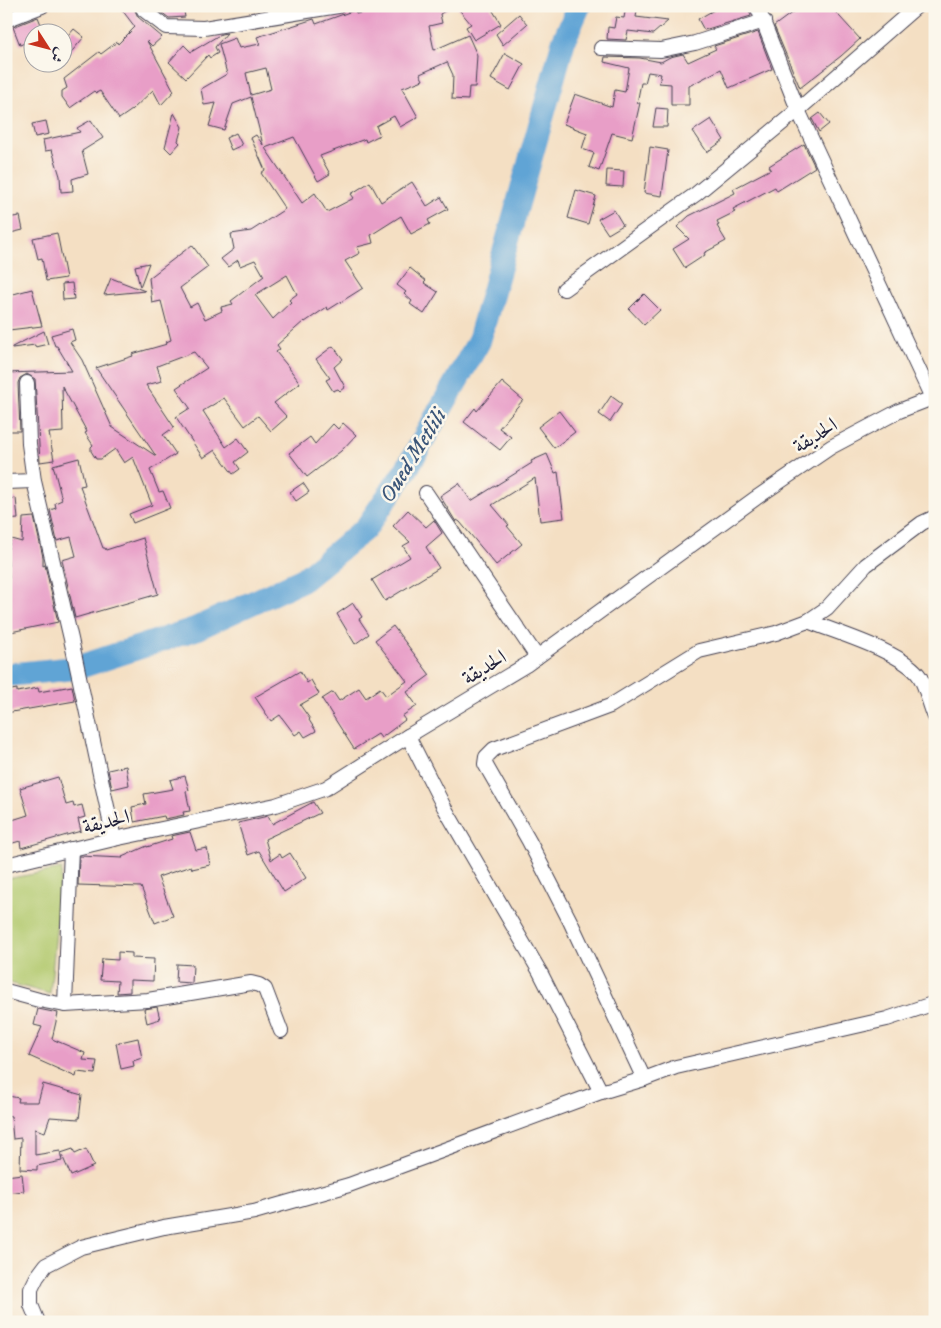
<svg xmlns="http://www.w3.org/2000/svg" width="941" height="1328" font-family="'IM FELL DW Pica',Amiri,serif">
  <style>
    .green { fill: #b2c96e; stroke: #6a7654 }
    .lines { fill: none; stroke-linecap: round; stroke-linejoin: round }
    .river { stroke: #60a4d5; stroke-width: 24 }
    .building { fill: #e89ec7; fill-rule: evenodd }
    .minor-casing { stroke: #423e4f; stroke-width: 16 }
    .minor { stroke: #fff; stroke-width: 14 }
    .labels { text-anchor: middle; stroke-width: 5; stroke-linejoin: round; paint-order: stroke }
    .street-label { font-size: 21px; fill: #22223b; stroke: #fbf7ec }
    .water-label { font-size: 22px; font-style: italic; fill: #3b5679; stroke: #fbf7ec }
  </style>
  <rect width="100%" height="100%" fill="#fbf7ec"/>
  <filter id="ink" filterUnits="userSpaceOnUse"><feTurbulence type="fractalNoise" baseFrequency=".02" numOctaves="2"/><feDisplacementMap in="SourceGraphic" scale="10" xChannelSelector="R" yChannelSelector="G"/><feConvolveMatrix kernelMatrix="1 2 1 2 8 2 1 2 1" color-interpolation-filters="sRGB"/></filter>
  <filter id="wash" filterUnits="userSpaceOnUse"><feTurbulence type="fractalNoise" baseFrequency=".0096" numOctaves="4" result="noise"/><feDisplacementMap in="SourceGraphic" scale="20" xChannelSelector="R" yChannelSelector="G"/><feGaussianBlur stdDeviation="1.12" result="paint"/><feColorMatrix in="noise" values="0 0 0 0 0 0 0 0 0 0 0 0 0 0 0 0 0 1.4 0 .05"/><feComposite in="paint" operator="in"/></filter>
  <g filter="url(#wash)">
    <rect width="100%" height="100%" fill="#f4dfc3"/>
    <path class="green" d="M62,869L50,994L6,982V879Z"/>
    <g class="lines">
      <path class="river" d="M6,675L76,668L195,629L304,579L366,528L406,470L479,341L564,40L579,6"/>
    </g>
    <g id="blocks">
      <g class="building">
        <path d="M119,6H133L138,17L162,37L152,46L147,41L174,91L161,105L153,90L132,110L119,119L100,91L96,93L94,91L70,108L62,97V91L67,88L64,79L99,52L101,54L117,42L118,44L135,27Z"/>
        <path d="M153,6H183L185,17L169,18Z"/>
        <path d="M390,6H453L440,14L442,23L429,26L434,50L468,35L477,55L475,87H469L468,100L452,99L453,75L447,62L420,74L423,80L402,88L418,117L400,127L394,116L376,126L380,135L366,142L365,139L320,156L330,174L318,181L294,137L265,148L302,203L315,193L327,212L354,198L351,194L370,182L381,202L412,182L427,206L441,197L448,209L428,220L430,224L411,234L401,216L371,235L373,243L357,247L360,253L345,261L363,288L328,310L327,307L305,322L304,321L277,345L280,349L276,352L286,364L300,383L274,403L287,417L271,431L258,416L245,426L224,398L203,411L226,447L238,438L248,452L235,462L240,469L233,474L215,450L203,458L176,417L190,408L176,388L207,368L194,352L157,366L162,381L146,385L174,427L163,435L176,454L150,470L159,492L163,491L170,508L133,523L129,514L152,505L133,457L124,463L115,449L101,459H96L91,451V447L93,445L85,433L87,432L62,386L63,432L49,433L54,460L40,462L35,379L27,374L20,378L18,383L20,431H6V373L72,371L57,346H55L51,335L72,329L75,340L70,342L82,360L112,427L156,456L96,368L133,356L132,354L167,344L166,342L171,340L161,301L152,303L149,278L192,245L208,267L180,288L190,307L197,303L205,319L222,311L221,307L233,304L231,301L264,276L255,260L240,266L238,260L228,267L221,259L234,249L231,234L251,231L285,209L261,173L265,170L251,138L256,135L263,145L251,97L233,104L224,130L209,126L216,103L204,105L201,89L227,74L219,44L235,38L239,48L260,44L257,37L314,19L316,24L355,10L356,14ZM266,68L271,89L251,95L246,73ZM287,275L297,294L289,300L291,302L273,319L255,295Z"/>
        <path d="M456,6H490L501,24L474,40L466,27L471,24Z"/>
        <path d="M626,6H638L636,17L668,21L653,34L628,31L626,40L607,39L608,27L614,28L616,17L624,18Z"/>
        <path d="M721,6H748L751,16L704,30L698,19Z"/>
        <path d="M801,6H830L860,39L841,56L800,88L774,26Z"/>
        <path d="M519,14L527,24L503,45L496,34Z"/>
        <path d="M38,17L44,32H32V40L20,45L13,27Z"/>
        <path d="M74,29L84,37L62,63V43Z"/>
        <path d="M758,32L772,69L729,88L721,69L689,86V105H671V84L659,83L661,74L648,72L645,83H641L637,103H640L632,138L612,133L599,171L589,167L594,153L582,149L587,133L564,124L575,94L612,107L615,90L625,92L629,68L604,62L605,57L640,58L661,62L670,57L683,54L688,62L716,49L714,46Z"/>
        <path d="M227,33L215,47L218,53L210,58L208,55L186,78L169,62L184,45L191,52L221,34Z"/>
        <path d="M505,53L524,64L510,90L491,79Z"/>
        <path d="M656,108L668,109L667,127H653Z"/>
        <path d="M174,113L182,127L178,141L180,143L171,153L165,147Z"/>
        <path d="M820,113L829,124L819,132L812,119Z"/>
        <path d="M711,119L724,140L707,152L693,131Z"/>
        <path d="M91,120L103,138L82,151L88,174L72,179L73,191L61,192L60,176L52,150L45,151L43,140L80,132L77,128Z"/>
        <path d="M46,121L49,134L35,137L32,124Z"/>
        <path d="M236,133L242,145L231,150L226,138Z"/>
        <path d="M804,144L815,167L777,191L775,187L733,209L735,212L717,221L719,225L717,226L726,241L704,253L705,255L685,268L673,249L689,239L677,227L689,216L735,193L733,189L771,169L769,166Z"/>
        <path d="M650,147L668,150L662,196L644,193Z"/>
        <path d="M607,170L624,171L623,187L606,186Z"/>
        <path d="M576,190L596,196L588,224L568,218Z"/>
        <path d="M614,210L623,225L608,234L598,219Z"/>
        <path d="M20,216L23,230L6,234V218Z"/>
        <path d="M57,233L66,278L46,281L42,258L38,259L33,238Z"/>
        <path d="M149,263L140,287L135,266Z"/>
        <path d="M410,268L426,281L424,283L438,292L424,314L410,304L412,301L404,294L406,292L397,285Z"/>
        <path d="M111,278L145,291L104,295Z"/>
        <path d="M72,283L74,299L63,300L62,284Z"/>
        <path d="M32,289L42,326L9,330L6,310V296Z"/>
        <path d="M644,294L660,310L644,325L629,309Z"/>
        <path d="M44,331L48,344L35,347V345L12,348V347Z"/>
        <path d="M333,346L343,359L334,367L345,387L340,391L338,389L333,391L326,380L330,378L316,359Z"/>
        <path d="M502,382L523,400L499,428L511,437L500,450L464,422L475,408L477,411Z"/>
        <path d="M611,396L622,404L610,422L599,414Z"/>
        <path d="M559,411L575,432L554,448L538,427Z"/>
        <path d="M343,423L356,435L341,451L307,477L289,453L310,437L315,444L333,424L338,429Z"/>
        <path d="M547,454L555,473L558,472L564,518L540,521L535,478L492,505L509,525L507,526L522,544L496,565L460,522L457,520L456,522L440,496L459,483L471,501L532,463L531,461Z"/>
        <path d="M79,458L85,485L80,486L103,548H105L106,550L143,538L158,594L75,618L62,560L76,556L71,537L57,541L50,510L56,508L55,503L62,500L53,465Z"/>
        <path d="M303,483L309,492L296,501L290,492Z"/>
        <path d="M16,498L18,519L6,520V499Z"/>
        <path d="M408,510L426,527L434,520L442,533L426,547L439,568L385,601L372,580L410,557L403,546L410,542L393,526Z"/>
        <path d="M34,517L43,557V566L45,565L58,622L6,633V578H9L7,551L11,539L22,542L23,518Z"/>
        <path d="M353,603L362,617L359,619L369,634L355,644L337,614Z"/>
        <path d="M393,626L430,675L407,692L417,706L402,716L405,720L381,738L378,734L354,749L322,699L333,692L339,701L359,688L366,698L380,688L386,696L407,681L375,640Z"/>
        <path d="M300,671L307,683L311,680L319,694L300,705L310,719L309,720L316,731L305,737L301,731L295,735L280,715L271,721L255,697Z"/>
        <path d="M72,686L75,701L6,713V691L17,689V692L38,688L39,692Z"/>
        <path d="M126,766L129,785L112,789L108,770Z"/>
        <path d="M185,776L189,790L186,791L190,811L183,812L184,815L165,819L164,816L134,822L132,807L146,804L144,794L173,789L170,780Z"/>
        <path d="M58,777L66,805L73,803L74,807L82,805L85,817L78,819L81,831L21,848L20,841L6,845V822L28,815L20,788Z"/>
        <path d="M313,802L320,813L265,839L271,860L280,854L282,858L290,853L306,878L284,892L259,851L248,855L238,823L268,816L272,824Z"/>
        <path d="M190,832L196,850L207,848L210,865L192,869L191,866L158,877L173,916L155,923L141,887L78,885L79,856L123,858L122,857L147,846V847L172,839L171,836Z"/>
        <path d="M118,952L132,953V958L154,959L153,981L130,980V992L117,993L118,981L100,980L102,959L118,960Z"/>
        <path d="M177,964L193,965L192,983L176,982Z"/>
        <path d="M157,1007L160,1019L147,1023L144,1009Z"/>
        <path d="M38,1009L58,1013L52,1039L85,1053L83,1060L97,1061L95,1074L77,1072L76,1077L29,1056L42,1027L34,1025Z"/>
        <path d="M138,1038L142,1058L133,1061L134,1066L121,1069L116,1043Z"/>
        <path d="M43,1084L82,1095L79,1119L50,1117L45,1132L35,1129V1155L60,1151L62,1161L37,1166V1170L20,1169L21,1138L13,1139L11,1116L6,1115L8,1096L19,1098L18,1102H38Z"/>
        <path d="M73,1149L75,1154L86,1149L94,1166L71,1176L61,1153Z"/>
        <path d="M22,1174L24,1191L6,1193V1176Z"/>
      </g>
    </g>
  </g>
  <g filter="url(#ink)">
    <use href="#blocks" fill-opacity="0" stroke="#423e4f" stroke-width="1"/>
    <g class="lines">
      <defs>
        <g id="minor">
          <path d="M142,6L144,10L166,27L204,28L338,6"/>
          <path d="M757,6L798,110L932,398"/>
          <path d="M6,20L42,6"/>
          <path d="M601,48L661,50L695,43L764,21"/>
          <path d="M564,289L696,194L798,110L917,6"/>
          <path d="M27,383L29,444L34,481L71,639L114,839"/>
          <path d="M6,482L34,481"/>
          <path d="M426,493L537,657"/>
          <path d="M808,621C837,633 904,652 920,677C927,689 929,704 935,717"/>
          <path d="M408,736L444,807L540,972L601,1092"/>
          <path d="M71,849L65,1005L148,1000L251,983L259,985L265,989L281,1031"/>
          <path d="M6,865L114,839L276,805L326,788L408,736L526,665L756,498L831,447L899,411L935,397"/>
          <path d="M6,991L39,1000L65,1005"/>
          <path d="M644,1079L570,921L529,841L485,764L486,757L494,749L610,706L699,651L776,633L808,621L827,608L866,565L922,523L935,517"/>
          <path d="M38,1322L31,1305V1289L37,1277L46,1265L81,1247L164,1227L254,1212L349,1185L601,1092L644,1079L676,1067L887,1019L935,1003"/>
        </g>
      </defs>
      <use href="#minor" class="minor-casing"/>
      <use href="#minor" class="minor"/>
    </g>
  </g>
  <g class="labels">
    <g class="street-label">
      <text transform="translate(815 435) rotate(-32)" y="7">الحديقة</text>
      <text transform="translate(484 667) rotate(-31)" y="7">الحديقة</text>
      <text transform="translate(106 821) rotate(-13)" y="7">الحديقة</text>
    </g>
    <g class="water-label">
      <text transform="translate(412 455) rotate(-58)" y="8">Oued Metlili</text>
    </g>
  </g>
  <rect width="941" height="1328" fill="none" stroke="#fbf7ec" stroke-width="25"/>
  <g transform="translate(48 48) rotate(126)"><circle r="24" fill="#fbf7ec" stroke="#a4a2a5"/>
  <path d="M0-4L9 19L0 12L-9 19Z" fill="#c8321e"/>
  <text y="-8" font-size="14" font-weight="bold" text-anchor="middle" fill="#22223b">ش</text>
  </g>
</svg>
